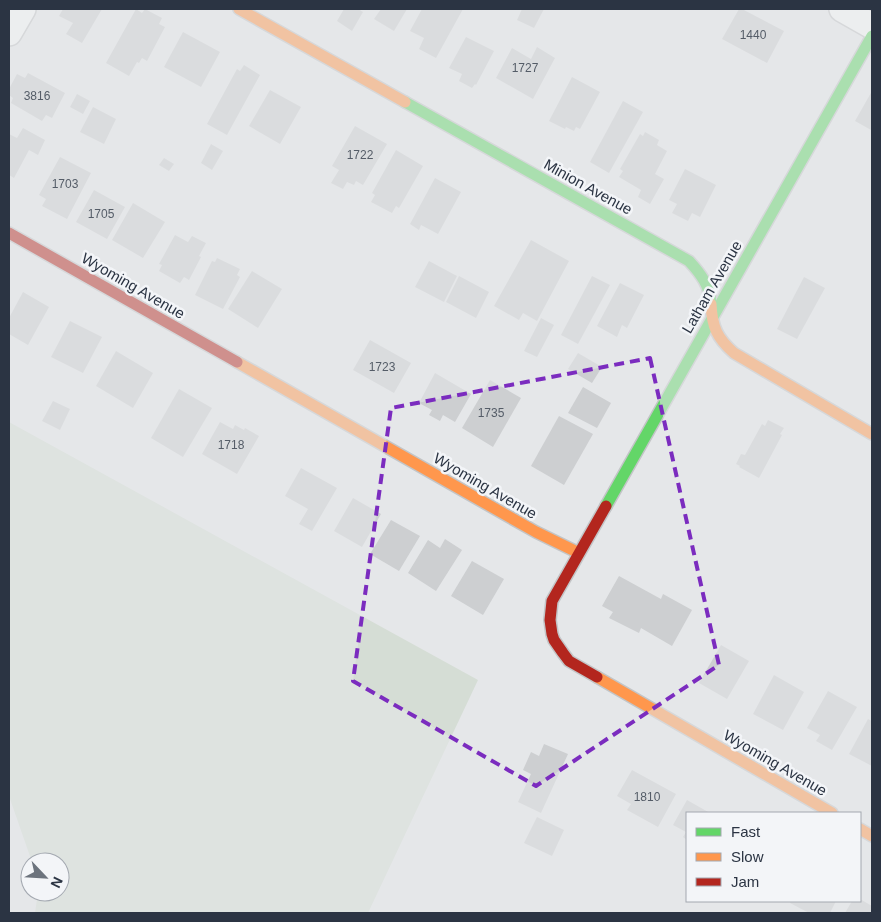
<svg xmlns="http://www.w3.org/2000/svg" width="881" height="922" font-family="Helvetica,sans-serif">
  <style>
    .green { fill: #d5ddd5 }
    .building { fill: #cdcfd1 }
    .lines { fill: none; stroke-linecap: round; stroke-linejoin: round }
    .street-casing { stroke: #c3c5c7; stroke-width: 28 }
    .fast-casing { stroke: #c3c5c7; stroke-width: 14 }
    .slow-casing { stroke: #c3c5c7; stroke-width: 14 }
    .jam-casing { stroke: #c3c5c7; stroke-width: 14 }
    .street { stroke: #f4f5f6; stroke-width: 25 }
    .fast { stroke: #63d668; stroke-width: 11 }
    .slow { stroke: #ff974d; stroke-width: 11 }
    .jam { stroke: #b3261e; stroke-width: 11 }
    .marked { fill: none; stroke: #7b2cbf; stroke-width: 4; stroke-dasharray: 10 6; stroke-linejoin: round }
    .labels { text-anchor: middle; stroke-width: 5; stroke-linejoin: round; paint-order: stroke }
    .number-label { font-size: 12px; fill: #545c67 }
    .street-label { font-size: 15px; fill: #2b3443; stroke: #f3f5f8 }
  </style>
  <rect width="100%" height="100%" fill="#e5e7e9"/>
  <path class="green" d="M9,422L478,680L368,913H35L38,892H60V862H32L9,796Z"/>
  <g class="building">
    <path d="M63,9H102L82,43L66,34L73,23L59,16Z"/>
    <path d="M136,9L142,13L145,9L162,18L159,24L165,27L147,61L142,58L139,63L137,62L129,76L106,63Z"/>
    <path d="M344,9H358L363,12L352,31L337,21Z"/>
    <path d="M381,9H407L394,31L374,19Z"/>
    <path d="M422,9H463L436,58L419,49L424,38L410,31Z"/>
    <path d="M522,9H544L534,28L517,20Z"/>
    <path d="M739,9H742L784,31L767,63L722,39Z"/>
    <path d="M183,32L220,52L201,87L164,67Z"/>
    <path d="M466,37L494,51L476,85L475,84L472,88L459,81L462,74L449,68Z"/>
    <path d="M537,47L555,58L533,99L496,78L512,48L531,59Z"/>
    <path d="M244,65L260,75L227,135L207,124L237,69L240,71Z"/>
    <path d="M28,73L65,93L52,118L46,115L42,121L11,103L13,98L9,95V89L17,74L25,78Z"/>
    <path d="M572,77L600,92L580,129L576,127L574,131L566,127L565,129L549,121Z"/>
    <path d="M270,90L301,107L280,144L249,126Z"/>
    <path d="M872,91V127L871,130L855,121Z"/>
    <path d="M77,94L90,101L83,114L70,107Z"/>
    <path d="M623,101L643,112L609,173L590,162Z"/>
    <path d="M93,107L116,119L104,144L80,132Z"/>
    <path d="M355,126L387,144L363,185L356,181L354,185L347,182L343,189L331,183L339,170L332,166Z"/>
    <path d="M23,128L45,140L38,155L29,150L14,178L9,175V134L17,138Z"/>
    <path d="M645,132L659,140L657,145L667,151L655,174L664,179L650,204L638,197L641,190L619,177L623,171L620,169L640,134L643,136Z"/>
    <path d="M211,144L223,151L212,170L201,163Z"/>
    <path d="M396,150L423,166L399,208L396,206L392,213L371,202L375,195L372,193Z"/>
    <path d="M60,157L91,173L67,219L42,206L46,199L39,195Z"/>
    <path d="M164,158L174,164L169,171L159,165Z"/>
    <path d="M685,169L716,185L700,217L692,213L688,221L672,213L677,204L669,200Z"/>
    <path d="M435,178L461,192L438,234L421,225L419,230L410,224Z"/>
    <path d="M94,190L125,207L107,239L76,222Z"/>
    <path d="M133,203L165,222L143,258L112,240Z"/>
    <path d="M175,235L188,242L192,236L206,243L199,256L201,257L189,280L184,277L180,283L159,271L162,265L159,264Z"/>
    <path d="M531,240L569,261L537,321L523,313L519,320L494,306Z"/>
    <path d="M217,258L240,269L237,275L240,277L223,309L195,295L212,261L215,262Z"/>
    <path d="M429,261L457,276L444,302L415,287Z"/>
    <path d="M252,271L282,289L258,328L228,309Z"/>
    <path d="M459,276L489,292L476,318L446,302Z"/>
    <path d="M592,276L610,285L578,344L561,335Z"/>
    <path d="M804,277L825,288L797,339L777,329Z"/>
    <path d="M620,283L644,295L627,328L622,325L617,337L597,326Z"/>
    <path d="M23,292L49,307L28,345L9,334V318Z"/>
    <path d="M541,318L554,325L537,357L524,351Z"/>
    <path d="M70,321L102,337L83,373L51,357Z"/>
    <path d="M370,340L411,363L394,393L353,370Z"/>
    <path d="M116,351L153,373L133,408L96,386Z"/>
    <path d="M578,353L602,367L592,383L568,369Z"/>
    <path d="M435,373L471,394L455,422L443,415L440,421L429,415L432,410L419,403Z"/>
    <path d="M490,380L521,398L493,447L462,428Z"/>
    <path d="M583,387L611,403L597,428L568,413Z"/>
    <path d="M179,389L212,408L183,457L151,438Z"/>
    <path d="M53,401L70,409L60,430L42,421Z"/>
    <path d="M559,416L593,434L564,485L531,466Z"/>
    <path d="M768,420L784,428L780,434L782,435L759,478L739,467L740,466L736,464L741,454L745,455L762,424L765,426Z"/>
    <path d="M220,422L233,429L235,425L244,430L245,428L259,436L237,474L202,454Z"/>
    <path d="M301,468L337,488L312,531L299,524L308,509L285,496Z"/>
    <path d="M353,498L381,514L362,547L334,531Z"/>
    <path d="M391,520L420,536L399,571L370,554Z"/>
    <path d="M445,539L462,550L436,591L408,573L428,540L440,548Z"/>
    <path d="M472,561L504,579L483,615L451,596Z"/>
    <path d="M619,576L661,599L663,594L692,610L672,646L641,628L639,633L609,618L613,612L602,606Z"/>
    <path d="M721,645L749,661L727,699L699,683Z"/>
    <path d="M774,675L804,692L783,730L753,714Z"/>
    <path d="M828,691L857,707L832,750L816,741L820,735L807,728Z"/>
    <path d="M868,719L872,721V766L849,754Z"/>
    <path d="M544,744L568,754L541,813L518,802L531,774L523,770L531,752L539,756Z"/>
    <path d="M632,770L676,794L658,827L627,810L631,804L617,796Z"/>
    <path d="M687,800L710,813H687V840L683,837L686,832L673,825Z"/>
    <path d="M537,817L564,830L552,856L524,843Z"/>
    <path d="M860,899L872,906V913H845L852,901H860Z"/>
    <path d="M791,901H836L830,913H809L790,903Z"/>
  </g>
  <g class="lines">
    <defs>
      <g id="street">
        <path d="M842,9L872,26"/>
        <path d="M9,33L23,9"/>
      </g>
      <g id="fast">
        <path d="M405,102L689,261C701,274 710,286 711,304"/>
        <path d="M606,506L872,36"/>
      </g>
      <g id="slow">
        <path d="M239,9L405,102"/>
        <path d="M711,304C712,327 717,338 734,353L872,434"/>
        <path d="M237,362L536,532L579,553"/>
        <path d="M597,677L832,813"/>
        <path d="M860,829L872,836"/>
      </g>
      <g id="jam">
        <path d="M9,233L237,362"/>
        <path d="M597,677L569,661L563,653L554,640L552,634L550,620L552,601L606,506"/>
      </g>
    </defs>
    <use href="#street" class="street-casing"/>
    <use href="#fast" class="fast-casing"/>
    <use href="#slow" class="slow-casing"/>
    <use href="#jam" class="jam-casing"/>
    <use href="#street" class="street"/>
    <use href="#fast" class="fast"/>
    <use href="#slow" class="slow"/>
    <use href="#jam" class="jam"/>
  </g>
  <path d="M0 0H881V922H0ZM650,358L719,665L536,786L353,681L391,408Z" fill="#e5e7e9" fill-opacity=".55" fill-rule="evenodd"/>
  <path class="marked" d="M650,358L719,665L536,786L353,681L391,408Z"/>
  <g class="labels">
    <g class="number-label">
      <text x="753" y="39">1440</text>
      <text x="525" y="72">1727</text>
      <text x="37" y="100">3816</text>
      <text x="360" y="159">1722</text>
      <text x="65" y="188">1703</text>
      <text x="101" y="218">1705</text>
      <text x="382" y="371">1723</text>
      <text x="491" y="417">1735</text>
      <text x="231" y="449">1718</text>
      <text x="647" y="801">1810</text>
    </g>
    <g class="street-label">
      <text transform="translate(588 187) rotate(29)" y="5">Minion Avenue</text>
      <text transform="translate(133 286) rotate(30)" y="5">Wyoming Avenue</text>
      <text transform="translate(712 287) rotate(-60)" y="5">Latham Avenue</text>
      <text transform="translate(485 486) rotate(30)" y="5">Wyoming Avenue</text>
      <text transform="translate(775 763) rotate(30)" y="5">Wyoming Avenue</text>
    </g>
  </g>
  <rect width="881" height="922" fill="none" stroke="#2b3443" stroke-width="20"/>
  <rect x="686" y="812" width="175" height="90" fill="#f3f5f8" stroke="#a3a8b0"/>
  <rect x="696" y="828" width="25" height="8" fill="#63d668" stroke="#a3a8b0"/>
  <text x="731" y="837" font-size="15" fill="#2b3443">Fast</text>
  <rect x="696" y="853" width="25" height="8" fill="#ff974d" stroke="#a3a8b0"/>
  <text x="731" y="862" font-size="15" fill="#2b3443">Slow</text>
  <rect x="696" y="878" width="25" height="8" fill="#b3261e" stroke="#a3a8b0"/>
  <text x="731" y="887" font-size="15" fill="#2b3443">Jam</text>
  <g transform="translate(45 877) rotate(115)"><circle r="24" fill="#f3f5f8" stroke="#a3a8b0"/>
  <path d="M0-4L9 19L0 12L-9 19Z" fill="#6c737d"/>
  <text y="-8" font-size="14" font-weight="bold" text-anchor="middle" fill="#2b3443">N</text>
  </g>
</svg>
